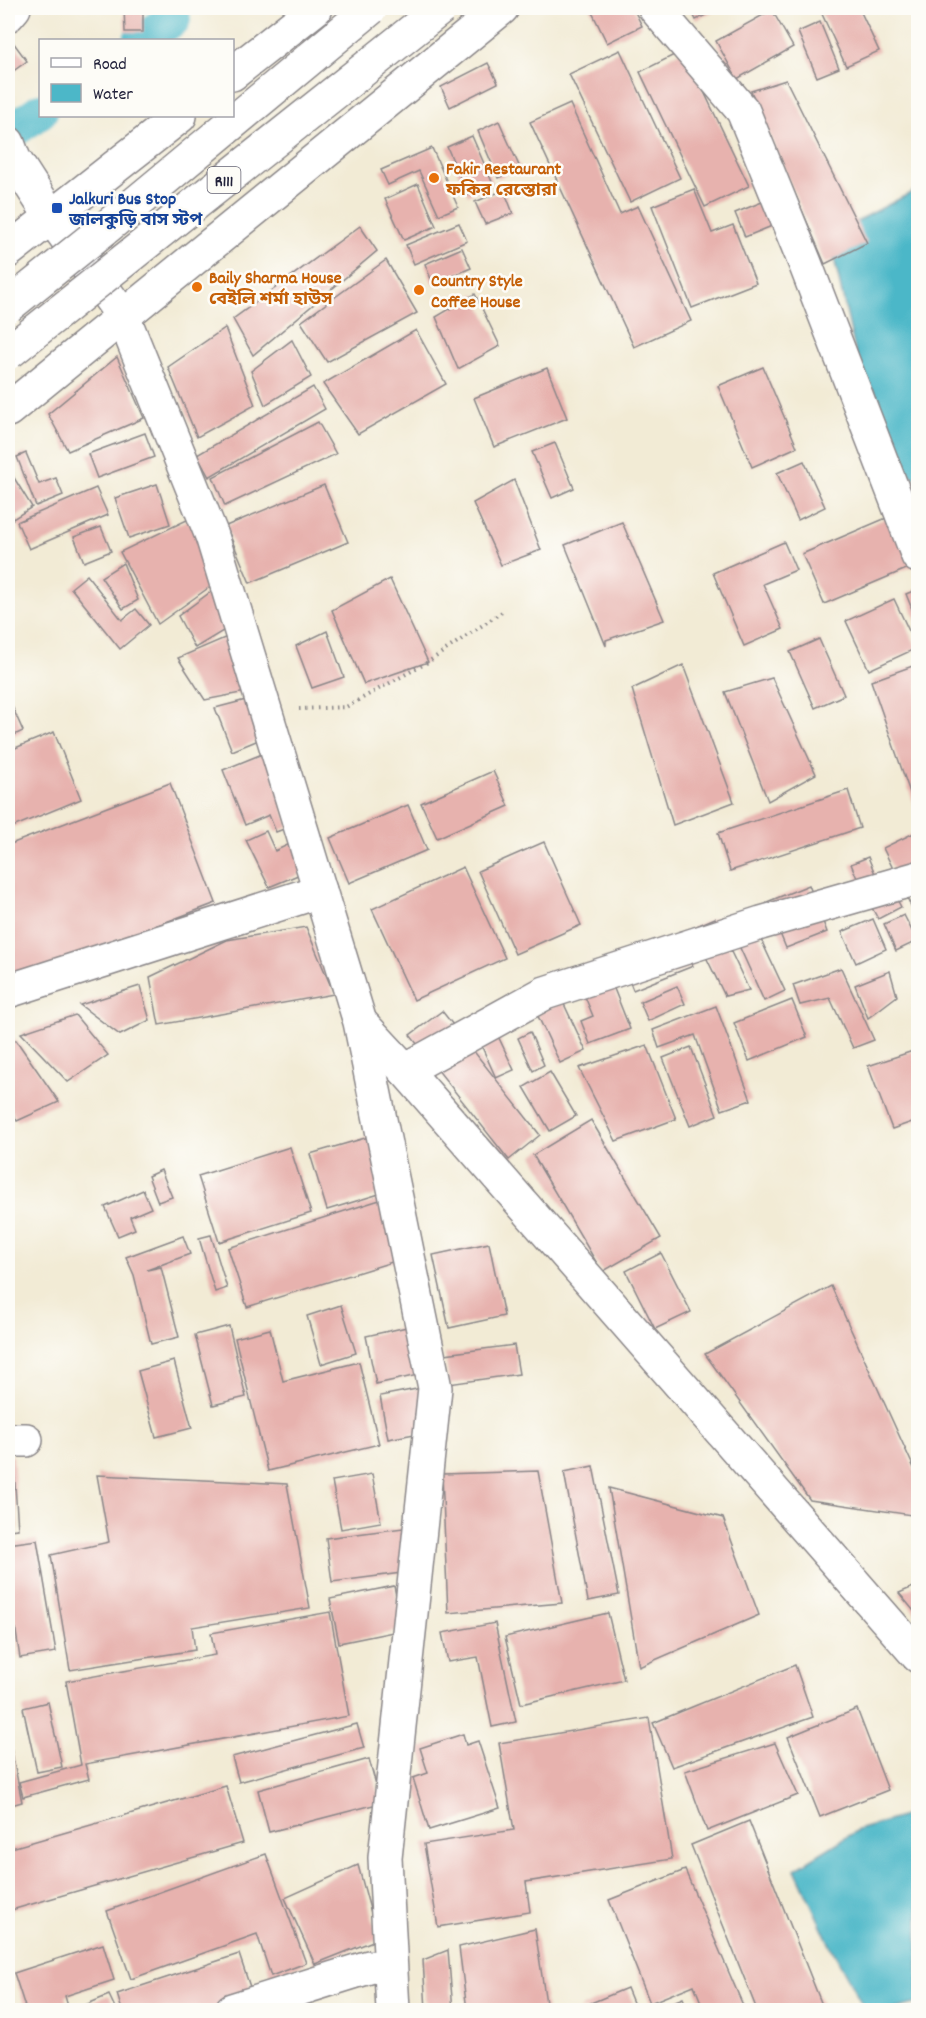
<svg xmlns="http://www.w3.org/2000/svg" width="926" height="2018" font-family="Dekko,'Noto Sans Bengali',sans-serif">
  <style>
    .water { fill: #4cb7c8; stroke: #376c82; stroke-width: 1.5 }
    .lines { fill: none; stroke-linecap: round; stroke-linejoin: round }
    .canal { stroke: #4cb7c8; stroke-width: 36 }
    .building { fill: #e7b2ae }
    .minor-casing { stroke: #8a8688; stroke-width: 36 }
    .path { stroke: #8a8688; stroke-width: 4; stroke-dasharray: 1.5 4.5; stroke-linecap: butt }
    .minor { stroke: #fff; stroke-width: 33 }
    .major-bridge-casing { stroke: #8a8688; stroke-width: 36; stroke-linecap: butt }
    .major-bridge { stroke: #fff; stroke-width: 33 }
    .food-dot { fill: #e8710a; stroke: #fdfcf7; stroke-width: 2 }
    .transit-dot { fill: #1a4fb4; stroke: #fdfcf7; stroke-width: 2 }
    .labels { text-anchor: middle; stroke-width: 5; stroke-linejoin: round; paint-order: stroke }
    .shield { fill: #fdfcf7; stroke: #646373; stroke-width: 1.5 }
    .shield-label { font-size: 16px; font-weight: bold; fill: #22223b }
    .food-label { font-size: 18px; font-weight: bold; fill: #c56008; stroke: #fdfcf7; text-anchor: start }
    .transit-label { font-size: 18px; font-weight: bold; fill: #164399; stroke: #fdfcf7; text-anchor: start }
  </style>
  <rect width="100%" height="100%" fill="#fdfcf7"/>
  <filter id="ink" filterUnits="userSpaceOnUse"><feTurbulence type="fractalNoise" baseFrequency=".0167" numOctaves="2"/><feDisplacementMap in="SourceGraphic" scale="12" xChannelSelector="R" yChannelSelector="G"/><feConvolveMatrix kernelMatrix="1 2 1 2 8 2 1 2 1" color-interpolation-filters="sRGB"/></filter>
  <filter id="wash" filterUnits="userSpaceOnUse"><feTurbulence type="fractalNoise" baseFrequency=".008" numOctaves="4" result="noise"/><feDisplacementMap in="SourceGraphic" scale="24" xChannelSelector="R" yChannelSelector="G"/><feGaussianBlur stdDeviation="1.35" result="paint"/><feColorMatrix in="noise" values="0 0 0 0 0 0 0 0 0 0 0 0 0 0 0 0 0 1.4 0 .05"/><feComposite in="paint" operator="in"/></filter>
  <g filter="url(#wash)">
    <rect width="100%" height="100%" fill="#f2ebd5"/>
    <g class="water">
      <path d="M918,189V480L894,465L862,381L829,236Z"/>
      <path d="M918,1812V2003L892,2010H865L830,1945L795,1869L858,1830Z"/>
    </g>
    <g class="lines">
      <g class="canal">
        <path d="M141,40L173,19L170,8"/>
        <path d="M8,134L40,111"/>
      </g>
    </g>
    <g id="blocks">
      <g class="building">
        <path d="M124,8H143V32H125Z"/>
        <path d="M590,8H633L642,26L607,43Z"/>
        <path d="M690,8H719L696,20Z"/>
        <path d="M831,8H859L879,51L846,66L821,12Z"/>
        <path d="M772,10L793,47L737,79L716,41Z"/>
        <path d="M820,22L839,68L817,77L798,32Z"/>
        <path d="M10,38L27,61L12,72L8,67V40Z"/>
        <path d="M620,50L680,178L630,202L569,74Z"/>
        <path d="M684,50L749,186L705,207L640,72Z"/>
        <path d="M488,63L498,83L450,107L441,87Z"/>
        <path d="M786,80L867,243L825,264L751,91Z"/>
        <path d="M570,104L620,214L638,206L691,321L634,347L530,122Z"/>
        <path d="M499,121L520,168L498,178L478,131Z"/>
        <path d="M472,136L493,184L468,195L447,147Z"/>
        <path d="M432,148L458,207L439,215L419,171L388,185L381,170Z"/>
        <path d="M418,184L436,226L404,240L385,199Z"/>
        <path d="M694,189L712,233L733,225L756,283L692,308L652,206Z"/>
        <path d="M504,190L513,213L485,224L475,202Z"/>
        <path d="M762,202L772,226L745,237L735,213Z"/>
        <path d="M459,223L467,241L414,264L406,245Z"/>
        <path d="M360,226L377,251L253,355L233,319Z"/>
        <path d="M462,248L471,268L433,284L425,264Z"/>
        <path d="M386,260L417,313L327,362L301,322Z"/>
        <path d="M475,294L500,346L458,369L436,317Z"/>
        <path d="M225,328L255,405L197,437L168,367Z"/>
        <path d="M416,330L446,384L358,434L323,384Z"/>
        <path d="M292,340L311,377L265,405L251,371Z"/>
        <path d="M117,357L144,418L68,451L48,414Z"/>
        <path d="M763,367L797,447L752,467L718,386Z"/>
        <path d="M547,368L567,418L494,447L474,398Z"/>
        <path d="M313,387L325,409L209,477L197,455Z"/>
        <path d="M318,422L336,454L225,506L213,477Z"/>
        <path d="M145,433L154,457L97,478L88,454Z"/>
        <path d="M555,443L574,488L552,498L532,452Z"/>
        <path d="M26,453L39,484L56,478L63,495L36,506L17,457Z"/>
        <path d="M804,461L825,507L798,520L777,473Z"/>
        <path d="M8,468L32,507L13,519L8,509Z"/>
        <path d="M514,480L541,550L501,565L473,503Z"/>
        <path d="M157,484L170,524L129,538L115,498Z"/>
        <path d="M324,485L348,542L250,583L226,526Z"/>
        <path d="M96,488L108,515L29,549L17,522Z"/>
        <path d="M898,513L918,564L824,604L802,554Z"/>
        <path d="M191,518L218,581L158,624L120,552Z"/>
        <path d="M622,522L664,620L606,640V646L565,545Z"/>
        <path d="M101,527L111,551L84,562L74,537Z"/>
        <path d="M784,542L796,570L763,584L783,629L744,646L713,573Z"/>
        <path d="M123,563L138,600L123,609L101,577Z"/>
        <path d="M87,575L122,620L136,609L149,625L120,649L71,588Z"/>
        <path d="M390,579L428,662L364,684L332,610Z"/>
        <path d="M216,588L228,628L195,648L178,616Z"/>
        <path d="M918,589V624L906,594Z"/>
        <path d="M894,599L917,648L869,670L846,621Z"/>
        <path d="M327,631L344,677L312,688L296,646Z"/>
        <path d="M234,634L251,691L205,700L178,658Z"/>
        <path d="M819,639L844,695L815,708L790,652Z"/>
        <path d="M918,664V806L915,807L871,681Z"/>
        <path d="M683,665L734,802L673,825L632,689Z"/>
        <path d="M772,678L816,774L768,801L725,692Z"/>
        <path d="M8,697L23,731L8,738Z"/>
        <path d="M246,700L261,739L232,751L215,708Z"/>
        <path d="M54,732L81,799L8,829V751Z"/>
        <path d="M267,752L289,827L276,832L269,815L245,825L223,770Z"/>
        <path d="M493,771L509,806L437,838L421,803Z"/>
        <path d="M170,783L216,903L8,982V845Z"/>
        <path d="M848,790L860,828L730,871L718,833Z"/>
        <path d="M408,805L427,850L349,883L330,838Z"/>
        <path d="M266,831L275,851L296,841L310,870L269,887L246,840Z"/>
        <path d="M918,831V910L914,912L883,848Z"/>
        <path d="M544,842L581,925L515,954L478,871Z"/>
        <path d="M868,857L881,888L864,895L851,864Z"/>
        <path d="M463,867L505,958L414,1000L372,909Z"/>
        <path d="M809,885L827,932L786,948L767,902Z"/>
        <path d="M893,892L901,907L878,919L870,904Z"/>
        <path d="M904,915L917,941L896,951L884,924Z"/>
        <path d="M715,918L749,990L725,996L692,928Z"/>
        <path d="M873,919L886,949L856,963L842,932Z"/>
        <path d="M306,927L334,994L159,1025L150,977L227,940Z"/>
        <path d="M756,929L785,991L764,1001L736,939Z"/>
        <path d="M681,936L693,966L633,990L621,960Z"/>
        <path d="M841,968L874,1040L853,1048L830,998L800,1005L793,985Z"/>
        <path d="M890,971L897,996L868,1018L855,985Z"/>
        <path d="M609,976L630,1029L590,1044L581,1021L593,1016L581,987Z"/>
        <path d="M140,986L150,1020L120,1035L80,1005Z"/>
        <path d="M677,986L685,1004L648,1021L640,1002Z"/>
        <path d="M792,1000L807,1037L749,1061L734,1023Z"/>
        <path d="M563,1002L586,1051L560,1063L537,1014Z"/>
        <path d="M716,1006L751,1100L722,1110L695,1035L659,1048L653,1030Z"/>
        <path d="M442,1011L540,1135L509,1160L410,1035Z"/>
        <path d="M75,1015L108,1055L68,1082L21,1033Z"/>
        <path d="M490,1019L514,1070L496,1078L473,1027Z"/>
        <path d="M530,1032L544,1065L533,1071L518,1038Z"/>
        <path d="M16,1040L59,1102L17,1121L8,1104V1045Z"/>
        <path d="M647,1045L676,1119L616,1141L579,1068Z"/>
        <path d="M691,1047L717,1115L690,1126L663,1058Z"/>
        <path d="M913,1051L918,1064V1120L892,1129L868,1066Z"/>
        <path d="M550,1072L576,1116L550,1131L524,1087Z"/>
        <path d="M591,1120L661,1238L602,1272L533,1155Z"/>
        <path d="M372,1136L389,1191L327,1210L310,1154Z"/>
        <path d="M290,1147L311,1213L219,1242L198,1176Z"/>
        <path d="M161,1170L172,1197L158,1202L148,1176Z"/>
        <path d="M143,1190L151,1208L130,1217L135,1229L118,1236L105,1207Z"/>
        <path d="M386,1198L405,1258L247,1307L228,1248Z"/>
        <path d="M211,1235L227,1288L215,1292L199,1238Z"/>
        <path d="M183,1236L190,1254L147,1270L161,1267L179,1337L151,1344L134,1275L126,1257Z"/>
        <path d="M489,1243L504,1316L449,1328L433,1255Z"/>
        <path d="M661,1253L691,1312L655,1329L626,1271Z"/>
        <path d="M831,1286L918,1477V1516L810,1500L705,1354Z"/>
        <path d="M341,1305L356,1353L321,1364L307,1316Z"/>
        <path d="M229,1326L246,1397L213,1405L195,1335Z"/>
        <path d="M407,1327L418,1375L376,1384L366,1336Z"/>
        <path d="M270,1329L283,1381L359,1362L379,1444L268,1471L235,1338Z"/>
        <path d="M514,1345L519,1374L449,1384L445,1354Z"/>
        <path d="M174,1361L192,1428L156,1437L138,1371Z"/>
        <path d="M422,1388L430,1431L388,1439L380,1396Z"/>
        <path d="M8,1456H13L18,1529L8,1530Z"/>
        <path d="M593,1466L619,1595L588,1601L564,1472Z"/>
        <path d="M538,1471L562,1603L448,1613L442,1474Z"/>
        <path d="M372,1474L381,1522L341,1529L332,1481Z"/>
        <path d="M97,1475L287,1484L310,1608L192,1627L195,1650L70,1670L51,1555L109,1542Z"/>
        <path d="M609,1488L723,1518L759,1615L639,1667Z"/>
        <path d="M403,1528L409,1572L332,1582L326,1538Z"/>
        <path d="M37,1540L56,1652L20,1658L8,1579V1544Z"/>
        <path d="M918,1585V1616L899,1593Z"/>
        <path d="M394,1586L403,1630L339,1643L330,1599Z"/>
        <path d="M330,1612L349,1716L85,1764L89,1779L23,1797L19,1782L81,1765L66,1681L215,1655L211,1633Z"/>
        <path d="M608,1613L624,1680L521,1704L505,1637Z"/>
        <path d="M495,1623L516,1722L492,1727L478,1657L448,1662L442,1633Z"/>
        <path d="M795,1665L813,1717L672,1767L653,1723Z"/>
        <path d="M48,1702L62,1767L37,1772L23,1708Z"/>
        <path d="M857,1709L888,1790L820,1817L788,1737Z"/>
        <path d="M649,1718L672,1859L526,1882L530,1912L438,1927L424,1844L514,1830L499,1743Z"/>
        <path d="M357,1724L364,1748L239,1782L232,1757Z"/>
        <path d="M463,1734L466,1745L478,1741L500,1808L429,1830L413,1778L428,1773L420,1748Z"/>
        <path d="M9,1738L22,1802L8,1806V1738Z"/>
        <path d="M775,1743L798,1795L707,1831L685,1771Z"/>
        <path d="M369,1759L381,1803L269,1832L258,1790Z"/>
        <path d="M226,1786L243,1843L8,1911V1849Z"/>
        <path d="M749,1821L824,2010H757L691,1845Z"/>
        <path d="M266,1854L306,1963L271,1976L257,1934L131,1979L107,1911Z"/>
        <path d="M358,1865L378,1939L315,1964L285,1898Z"/>
        <path d="M685,1870L745,2010H704L694,1985L650,2003L609,1900Z"/>
        <path d="M535,1929L547,2010H467L459,1947Z"/>
        <path d="M103,1944L114,1980L65,1996L69,2010H26L14,1973Z"/>
        <path d="M448,1950L453,2010H426L423,1960Z"/>
        <path d="M239,1954L251,1990L294,1977L304,2010H122L117,1994Z"/>
        <path d="M627,1988L636,2010H578L591,2003Z"/>
        <path d="M109,1995L116,2010H79L78,2008Z"/>
        <path d="M683,1998L688,2010H653Z"/>
      </g>
    </g>
  </g>
  <g filter="url(#ink)">
    <use href="#blocks" fill-opacity="0" stroke="#8a8688" stroke-width="1.5"/>
    <g class="lines">
      <defs>
        <g id="minor">
          <path d="M655,8L743,111L805,263L918,556"/>
          <path d="M8,15L14,8"/>
          <path d="M232,74L316,8"/>
          <path d="M8,143L14,159L52,218L123,316L212,536L360,1022L435,1388L385,1858L393,2010"/>
          <path d="M8,251L180,116"/>
          <path d="M8,410L502,8"/>
          <path d="M8,991L320,891"/>
          <path d="M361,1023L405,1070L918,1656"/>
          <path d="M405,1070L545,993L761,923L918,878"/>
          <path d="M8,1440H26"/>
          <path d="M232,2010L369,1967"/>
        </g>
      </defs>
      <use href="#minor" class="minor-casing"/>
      <path class="path" d="M299,709L346,707L428,662L505,610"/>
      <use href="#minor" class="minor"/>
      <defs>
        <g id="major-bridge">
          <path d="M8,306L108,226L371,8"/>
          <path d="M8,353L441,8"/>
        </g>
      </defs>
      <use href="#major-bridge" class="major-bridge-casing"/>
      <use href="#major-bridge" class="major-bridge"/>
    </g>
  </g>
  <g class="food-dot">
    <circle cx="434" cy="178" r="6"/>
    <circle cx="197" cy="287" r="6"/>
    <circle cx="419" cy="290" r="6"/>
  </g>
  <rect class="transit-dot" x="51" y="202" width="12" height="12" rx="3"/>
  <g class="labels">
    <rect class="shield" x="207.5" y="167" width="33" height="26" rx="4.5"/>
    <g class="shield-label">
      <text x="224" y="186">R111</text>
    </g>
    <g class="food-label">
      <text x="446" y="174">Fakir Restaurant<tspan x="446" dy="21">ফকির রেস্তোরা</tspan></text>
      <text x="209" y="283">Baily Sharma House<tspan x="209" dy="21">বেইলি শর্মা হাউস</tspan></text>
      <text x="431" y="286">Country Style<tspan x="431" dy="21">Coffee House</tspan></text>
    </g>
    <g class="transit-label">
      <text x="69" y="204">Jalkuri Bus Stop<tspan x="69" dy="21">জালকুড়ি বাস স্টপ</tspan></text>
    </g>
  </g>
  <rect width="926" height="2018" fill="none" stroke="#fdfcf7" stroke-width="30"/>
  <rect x="39" y="39" width="195" height="78" fill="#fdfcf7" stroke="#a5a5ac" stroke-width="1.5"/>
  <rect x="51" y="58" width="30" height="9" fill="#ffffff" stroke="#a5a5ac" stroke-width="1.5"/>
  <text x="93" y="69" font-size="18" fill="#22223b">Road</text>
  <rect x="51" y="84" width="30" height="18" fill="#4cb7c8" stroke="#a5a5ac" stroke-width="1.5"/>
  <text x="93" y="99" font-size="18" fill="#22223b">Water</text>
</svg>
